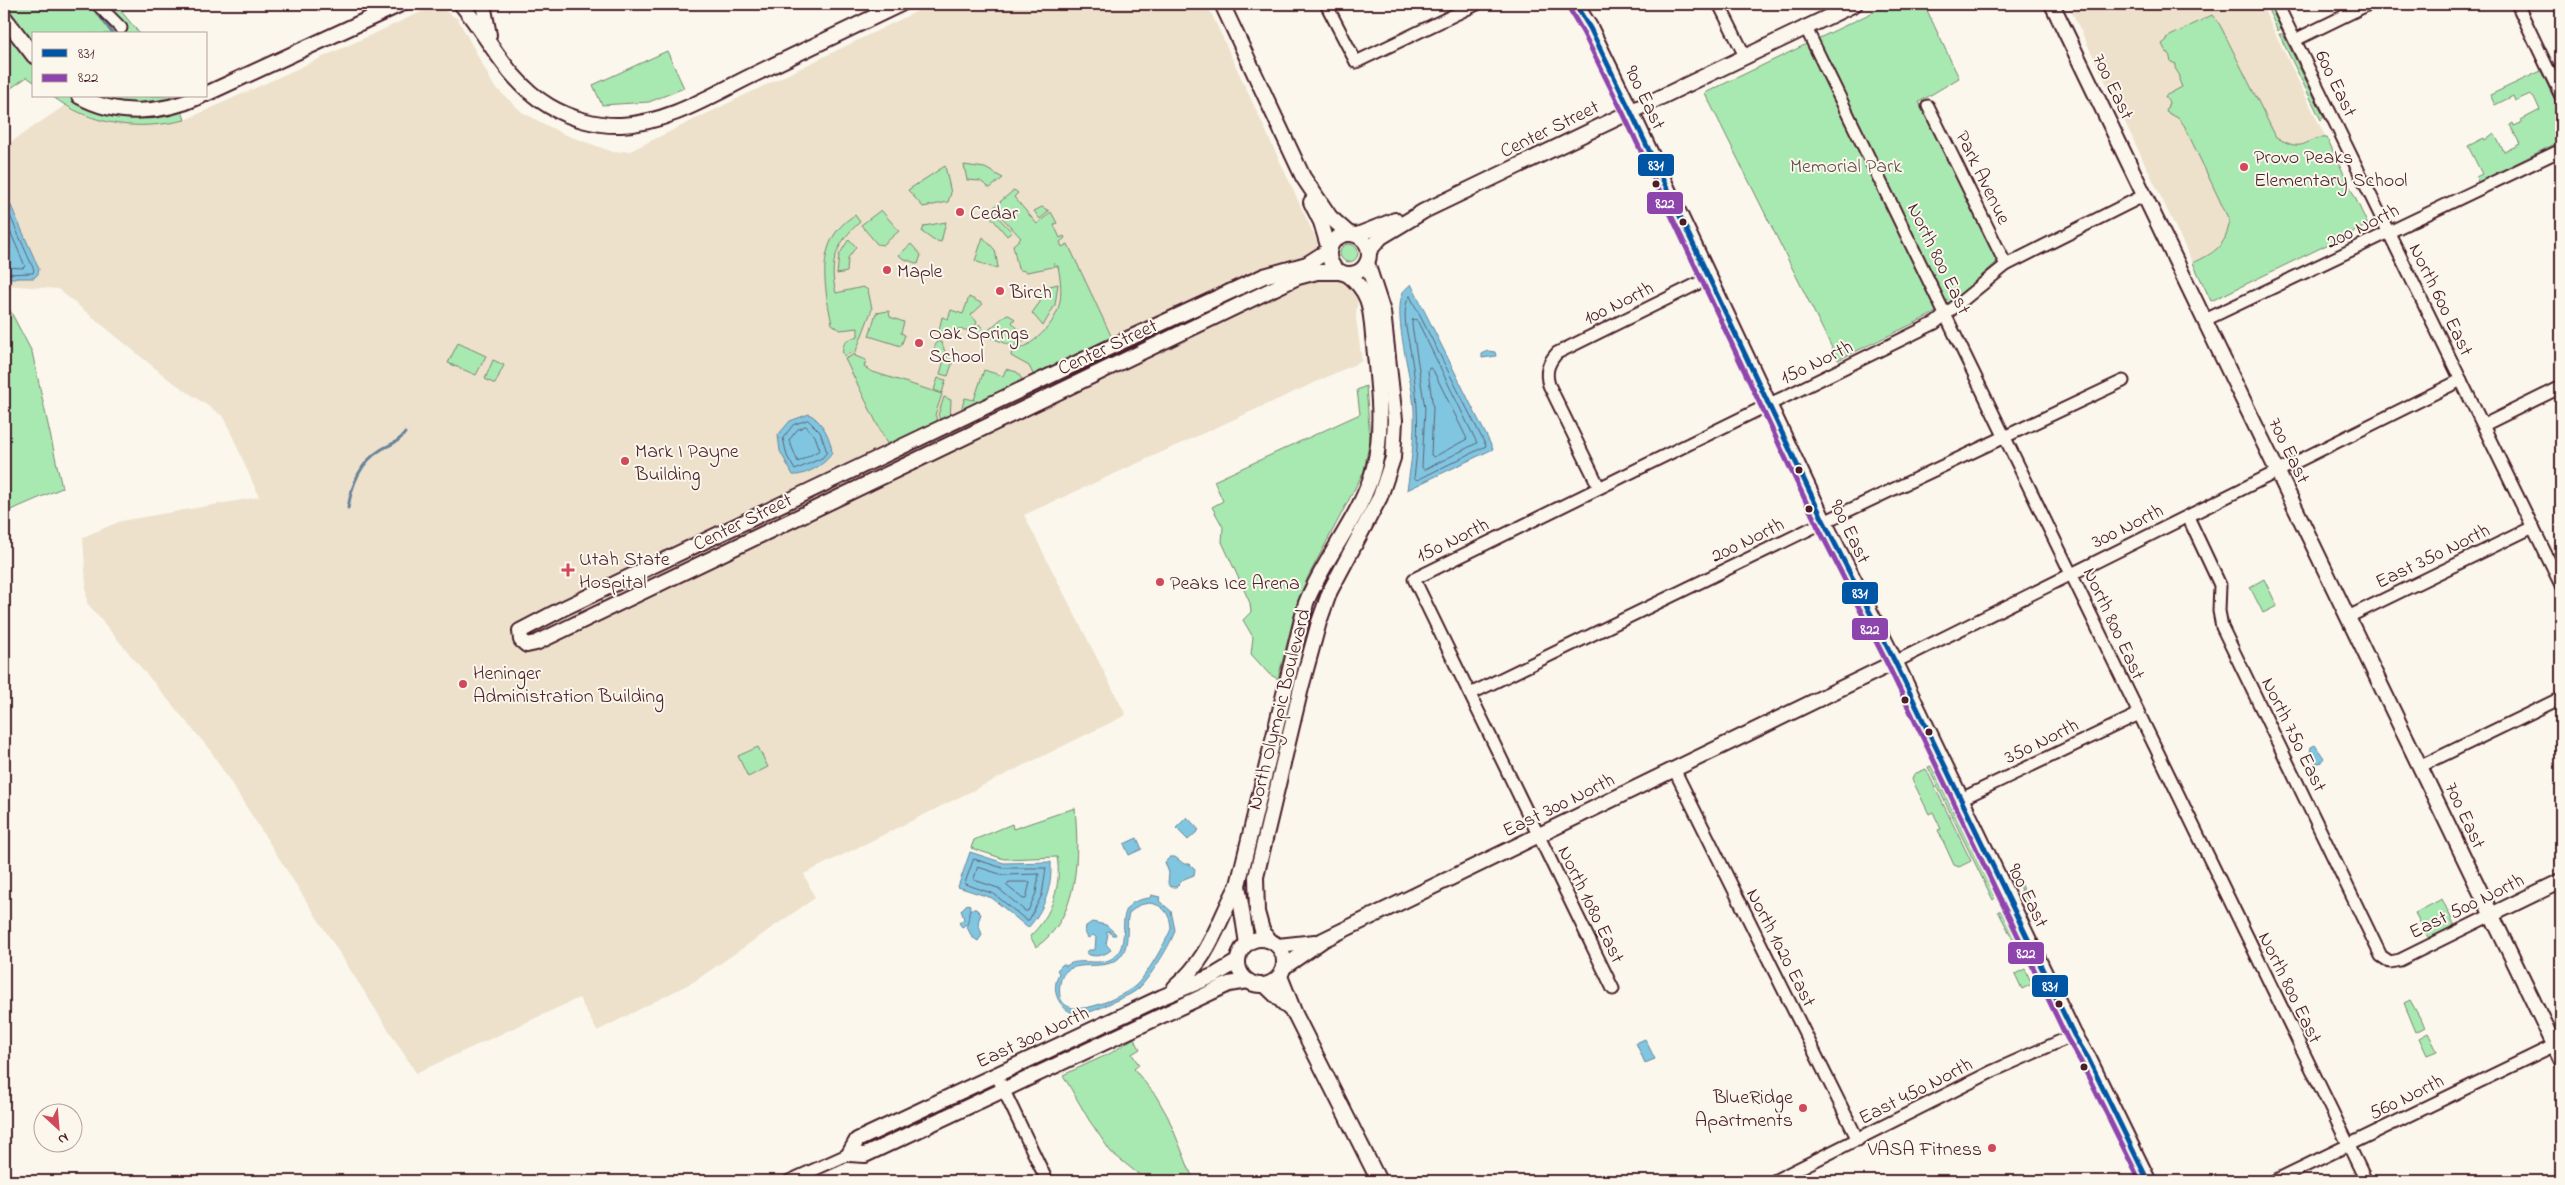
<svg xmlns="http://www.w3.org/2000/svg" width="2565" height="1185" font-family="'Indie Flower',sans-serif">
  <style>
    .built { fill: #ede1cc }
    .green { fill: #a8e9b1; stroke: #79846e }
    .water { fill: #80c6e1; stroke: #6a8398; fill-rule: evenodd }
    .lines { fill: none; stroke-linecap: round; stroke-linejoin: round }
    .shore { stroke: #606274; stroke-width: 1 }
    .stream { stroke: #6a8398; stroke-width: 3 }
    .minor-casing { stroke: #4a1f2b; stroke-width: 15 }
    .tertiary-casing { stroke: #4a1f2b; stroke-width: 18 }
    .secondary-casing { stroke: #4a1f2b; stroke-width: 19 }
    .minor { stroke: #fbf7ec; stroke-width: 11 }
    .tertiary { stroke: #fbf7ec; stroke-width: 14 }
    .secondary { stroke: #fbf7ec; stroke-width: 15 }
    .bus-1-casing { stroke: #fbf7ec; stroke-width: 9 }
    .bus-2-casing { stroke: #fbf7ec; stroke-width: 9 }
    .bus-1 { stroke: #0055a4; stroke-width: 5 }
    .bus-2 { stroke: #8e44ad; stroke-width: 5 }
    .poi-dot { fill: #d1495b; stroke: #fbf7ec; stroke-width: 2 }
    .bus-dot { fill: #4a1f2b; stroke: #fbf7ec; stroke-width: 2 }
    .labels { text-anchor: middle; stroke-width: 4; stroke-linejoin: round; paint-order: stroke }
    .street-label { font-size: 20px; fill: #4a1f2b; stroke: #fbf7ec }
    .poi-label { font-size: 20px; fill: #4a1f2b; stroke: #fbf7ec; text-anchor: start }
    .park-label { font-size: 20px; fill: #62524c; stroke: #fbf7ec }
    .line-badge { stroke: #fbf7ec; stroke-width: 2 }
    .badge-label { font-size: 14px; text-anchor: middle; font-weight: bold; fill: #fff }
  </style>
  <rect width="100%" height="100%" fill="#fbf7ec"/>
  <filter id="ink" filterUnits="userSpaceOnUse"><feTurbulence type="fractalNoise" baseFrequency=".02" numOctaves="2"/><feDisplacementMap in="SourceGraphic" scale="10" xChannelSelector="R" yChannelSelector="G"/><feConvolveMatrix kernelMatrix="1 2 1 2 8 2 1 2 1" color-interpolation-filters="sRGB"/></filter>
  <g filter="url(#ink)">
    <g class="built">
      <path d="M932,4H1207L1334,278L1346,282L1358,293L1356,318L1362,361L1024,515L1126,715L804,874L815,898L695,981L597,1031L579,998L416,1073L210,750L87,603L83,537L121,521L259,497L224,417L167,378L58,289L4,285V147L64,106L90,118L124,125L173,123L185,120L432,7H439L458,19L494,86L522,112L561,133L613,152L630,151Z"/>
      <path d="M2068,4H2261L2368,225L2211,301Z"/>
    </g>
    <g class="green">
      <path d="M4,4H115L140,34H34V82L27,77L4,93Z"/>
      <path d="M1890,4H1924L1959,78L1919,102L1998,261L1959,296L1931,315L1838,360L1705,93Z"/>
      <path d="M2266,5L2270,6L2281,28L2278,31Z"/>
      <path d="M2212,15L2220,25L2276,137C2307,156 2304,136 2327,138L2368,225L2211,301L2193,263C2214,253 2228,245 2229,220L2184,125L2178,118L2166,112L2169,102L2165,96L2182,87L2179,80L2180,76L2175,68L2176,64L2171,62L2169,53L2166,52L2162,44L2167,40L2166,38Z"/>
      <path d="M2279,34H2283L2324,117L2321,120Z"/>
      <path d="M667,51L684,88L649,102L602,105L593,85Z"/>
      <path d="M2541,71L2561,113V141L2478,182L2476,177L2482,174L2468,146L2484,138L2485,140L2494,133L2504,152L2520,144L2510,125L2513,123L2514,126L2521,123V120L2540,110L2534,97L2530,94L2515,101L2513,96L2495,105L2490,95Z"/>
      <path d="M52,96H177L185,120C138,131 91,126 52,96Z"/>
      <path d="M964,165L985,168L1003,178L990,188L980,181L967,180Z"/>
      <path d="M945,166L951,193L948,202L923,207L908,190Z"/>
      <path d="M1014,190L1018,193L1014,197L1037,224L1051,212L1057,223L1054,225L1060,238L1064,236L1065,238L1060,242L1062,247L1068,244L1113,340L1034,376L1029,366L1011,356L1012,350C1021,350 1030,344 1037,338C1062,316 1064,297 1058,266H1054V263L1053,267L1027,272L1018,269L1013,245L1021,238L997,212L995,214L1012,232L1007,236L991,217L994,207Z"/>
      <path d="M1042,207L1049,211L1040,219L1034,211Z"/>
      <path d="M881,210L899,231L883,245L877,244L861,225Z"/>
      <path d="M855,215L860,222C837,242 828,263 836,293L863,287L868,290L872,309L856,351L844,356C839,344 848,339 858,336V328L840,330L832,324C824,285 814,240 855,215Z"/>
      <path d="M946,222L941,242L933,240L922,232L924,226Z"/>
      <path d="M983,237L995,250L998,267L994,268L975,261Z"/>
      <path d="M849,239L856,247L848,258L847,272L837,274L839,255Z"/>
      <path d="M911,244L921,255L918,264L902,258L899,255Z"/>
      <circle cx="1349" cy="253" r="9"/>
      <path d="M1058,284L1055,305L1043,326L1032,313L1040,302L1041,288Z"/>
      <path d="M969,297L983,304L971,315L977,322L973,332C962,328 954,329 946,337L938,335L942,317L948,319L951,310L963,314Z"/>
      <path d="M4,299L32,352L62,488L4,513Z"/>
      <path d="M889,311L890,317L904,322L901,333L905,335L901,346L869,336L876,313Z"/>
      <path d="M1007,314L1015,319L1012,322L1027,340L1025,341L1013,346L976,332L979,324L986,332Z"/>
      <path d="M937,341L942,343L946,355L953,361L948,376L940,374L944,360L932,354Z"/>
      <path d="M458,343L486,356L476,375L448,363Z"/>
      <path d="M855,354V356L866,360L864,367L873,372L942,394L935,415L939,424L889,448L845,359Z"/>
      <path d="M493,360L504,365L495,384L485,379Z"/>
      <path d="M1006,369L1017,372L1024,382L963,413L962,407L965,398L974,400L984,370L1003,376Z"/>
      <path d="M938,378L946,380L942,393L934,390Z"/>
      <path d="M1366,386L1370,439L1364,471L1308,577L1297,603L1278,679L1269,674L1251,654L1253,637L1243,620L1251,612L1250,603L1222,542L1223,527L1212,507L1223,501L1214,481L1360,414L1357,390Z"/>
      <path d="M944,397L951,400L950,419L942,423L938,415Z"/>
      <path d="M2264,579L2277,606L2263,613L2250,587Z"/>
      <path d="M758,747L768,767L748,777L738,756Z"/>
      <path d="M1931,766L1995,898L1993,900L1928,767Z"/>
      <path d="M1926,769L1971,861L1959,867L1954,865L1938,830L1941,829L1933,812L1929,814L1912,779L1914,774Z"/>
      <path d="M1075,808C1079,853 1080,918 1036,947L1030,936C1052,916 1062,885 1057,857L1004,859L971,848L974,840L1012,824L1013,829Z"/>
      <path d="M2017,877L2041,927L2038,926L2016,880Z"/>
      <path d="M2442,899L2455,926L2429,939L2415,913Z"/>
      <path d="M1998,911H2001L2021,951H2019Z"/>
      <path d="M2025,969L2032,984L2022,989L2015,974Z"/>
      <path d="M2410,1000L2425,1027L2416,1032L2404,1003Z"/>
      <path d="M2428,1033L2437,1051L2427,1055L2419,1038Z"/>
      <path d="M1134,1038L1140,1049L1132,1054L1139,1065L1134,1069L1156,1096L1168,1117L1194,1181H1147L1111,1152L1089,1120L1063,1075L1111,1053Z"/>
    </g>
    <g class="water">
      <path d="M4,190L39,269L38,274L34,278H4Z"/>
      <path d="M1411,284L1493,449L1407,490C1411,464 1415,437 1414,410C1413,380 1392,317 1403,292C1405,289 1409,286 1411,284Z"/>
      <path d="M1488,351L1495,352L1496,356L1482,358V354Z"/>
      <path d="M809,414C822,421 831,438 832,453C826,464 805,476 793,475L780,451L778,435L790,421Z"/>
      <path d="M2315,745L2324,758L2320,763L2314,762L2310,754L2311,747Z"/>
      <path d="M1187,817L1199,830L1188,840L1176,828Z"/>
      <path d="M1137,838L1142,849L1129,855L1124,844Z"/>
      <path d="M970,852L1004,863L1051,862C1052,887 1045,909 1028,928L992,898L958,887Z"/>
      <path d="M1170,857H1175L1184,864H1190L1195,869L1194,875L1184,879L1176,887H1171L1168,883L1169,873L1165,862Z"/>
      <path d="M1151,895L1160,897L1159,901L1171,911L1175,930C1172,943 1149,979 1138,989C1132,994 1122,998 1115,1001C1096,1010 1071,1025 1058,999C1054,991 1055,982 1059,973L1057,970L1063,964L1066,966C1080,956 1100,968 1114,957C1136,939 1106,902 1150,898ZM1149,903C1163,904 1171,915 1171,929C1165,943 1146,977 1134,987C1118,999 1053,1030 1060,984C1064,953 1104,975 1120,957C1131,945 1125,927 1129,913L1139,905Z"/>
      <path d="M967,904L970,905L968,923L962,927L959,923L964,919L961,910Z"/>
      <path d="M970,909H976L981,914L978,922L982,935L978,941L972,937L967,927Z"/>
      <path d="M1092,922L1106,925L1115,933L1116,935H1112L1109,931L1106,932L1108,934L1106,944L1111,950C1104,956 1093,958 1086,953L1089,950H1095L1096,937L1093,935L1088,938L1085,932L1086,926Z"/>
      <path d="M1645,1039L1655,1059L1645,1063L1636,1043Z"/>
    </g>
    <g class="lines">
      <g class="shore">
        <path d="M4,202L34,270L33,273L4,274"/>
        <path d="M4,217L25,266L23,268L4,267"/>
        <path d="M1410,296L1486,446L1417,480L1414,478C1421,426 1417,383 1407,333C1405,323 1403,303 1410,296Z"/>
        <path d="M1413,319L1417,320L1477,443L1424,470L1422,467L1425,408L1412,325Z"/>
        <path d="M1430,368L1433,370L1467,439L1434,457L1431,455L1433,408L1428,371Z"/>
        <path d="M808,420L820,432L827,452L822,458L795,470L787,456L783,438L793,425Z"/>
        <path d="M806,426L815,436L820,450L798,462L789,440L797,430Z"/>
        <path d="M974,859L1003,868H1046L1042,895L1029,920H1026L994,894L965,884Z"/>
        <path d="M978,867L1003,875L1039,874L1036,893L1028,911H1025L998,888L974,880Z"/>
        <path d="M1009,882H1030L1026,899H1023L1007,886Z"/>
      </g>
      <g class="stream">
        <path d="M91,4L113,34"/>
        <path d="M348,508C352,484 360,462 382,449C391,444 399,442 405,433"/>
      </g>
      <defs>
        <g id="minor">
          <path d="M97,4L121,28"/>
          <path d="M1326,4L1356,62L1477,4"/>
          <path d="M1719,4L1745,56"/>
          <path d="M2277,4L2561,585"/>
          <path d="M2517,4L2561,96"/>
          <path d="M1805,26C1995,410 2176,798 2366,1181"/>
          <path d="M2295,40L2369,4"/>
          <path d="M1928,106L2006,265"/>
          <path d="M2205,320L2561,150"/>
          <path d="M2484,425L2561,387"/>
          <path d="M1599,487L1549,385C1545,372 1548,363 1557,353L1709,278"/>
          <path d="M2188,517L2220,585L2219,611L2222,627L2381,956L2390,962L2400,960L2491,915"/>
          <path d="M2348,617L2533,527"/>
          <path d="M1895,662L2461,380"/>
          <path d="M1470,694L1824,522L2123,381"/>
          <path d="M2421,766L2561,698"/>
          <path d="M1674,769L1858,1140"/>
          <path d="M1961,799L2137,715"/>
          <path d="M1613,989L1414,579L1935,323L2006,265L2145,195"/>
          <path d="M996,1074L1047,1181"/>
          <path d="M789,1181L849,1154"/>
          <path d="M1774,1181L1993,1071L2074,1035"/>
          <path d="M2274,1181L2555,1045"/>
        </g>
        <g id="tertiary">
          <path d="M461,4C490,39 508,82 549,106C569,118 597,126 621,125C668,123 710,96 751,76C801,52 851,28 901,4"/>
          <path d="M483,4L489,35"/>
          <path d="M1222,4L1303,177L1330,217L1348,233"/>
          <path d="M2052,4L2561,1059"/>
          <path d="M4,17L34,56"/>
          <path d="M206,94L401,4"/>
          <path d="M79,96C117,117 162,114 201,96"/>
          <path d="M1311,202L1321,222L1329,249"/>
          <circle cx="1349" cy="254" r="20"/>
          <path d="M1357,235L1395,220"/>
          <path d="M1329,250L1307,264L1264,276L1119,343L562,609L520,631L521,640L527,645L536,643L1298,277L1317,272H1341"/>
          <path d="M1369,251L1381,237L1424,211L1855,4"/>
          <path d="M2491,915L2561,881"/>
          <circle cx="1261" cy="962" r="23"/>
          <path d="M1268,940L1262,930L1257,912L1256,877L1301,688L1319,622L1330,591L1380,497L1393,458L1395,420L1383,312L1367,263"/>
          <path d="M1247,944L1238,885L1306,603C1324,558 1363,513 1374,467C1384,428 1378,385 1374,345C1370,313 1374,295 1347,274"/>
          <path d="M1278,946L1315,942"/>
          <path d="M1238,961L1215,975L1162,997L857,1140L849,1154L865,1155L1229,984L1248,981"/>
          <path d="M1284,967L1323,940L1895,662"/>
          <path d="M1280,976L1295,1014L1379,1181"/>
          <path d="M1265,985L1293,1012"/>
          <path d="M1175,987C1210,958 1217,923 1238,885"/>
        </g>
        <path id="secondary" d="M1575,4L1590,28L1630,110L1824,522L1895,662L2074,1035L2088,1058L2148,1181"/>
      </defs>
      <use href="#minor" class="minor-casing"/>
      <use href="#tertiary" class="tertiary-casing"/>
      <use href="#secondary" class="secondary-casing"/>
      <use href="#minor" class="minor"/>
      <use href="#tertiary" class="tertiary"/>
      <use href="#secondary" class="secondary"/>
      <defs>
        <path id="bus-1" d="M1575,4L1590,28L1630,110L1824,522L1895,662L2074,1035L2088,1058L2148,1181"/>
        <path id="bus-2" d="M1569,8L1583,32L1623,113L1817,525L1888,665L2067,1038L2081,1062L2140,1181"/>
      </defs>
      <use href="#bus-1" class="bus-1-casing"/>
      <use href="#bus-2" class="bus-2-casing"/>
      <use href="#bus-1" class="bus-1"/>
      <use href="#bus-2" class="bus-2"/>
    </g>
  </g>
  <g class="poi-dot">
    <circle cx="2244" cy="167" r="5"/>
    <circle cx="960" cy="212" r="5"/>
    <circle cx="887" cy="270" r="5"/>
    <circle cx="1000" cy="291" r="5"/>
    <circle cx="919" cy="343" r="5"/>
    <circle cx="625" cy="461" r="5"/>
    <path d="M565.5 562.5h5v5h5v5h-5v5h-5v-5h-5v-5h5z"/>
    <circle cx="1160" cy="582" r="5"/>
    <circle cx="463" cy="684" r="5"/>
    <circle cx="1803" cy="1108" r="5"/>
    <circle cx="1992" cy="1148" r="5"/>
  </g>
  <g class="bus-dot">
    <circle cx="1656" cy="184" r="4.5"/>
    <circle cx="1683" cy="222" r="4.5"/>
    <circle cx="1799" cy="470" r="4.5"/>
    <circle cx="1809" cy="509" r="4.5"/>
    <circle cx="1905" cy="700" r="4.5"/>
    <circle cx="1929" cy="732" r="4.5"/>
    <circle cx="2059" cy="1004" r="4.5"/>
    <circle cx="2084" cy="1067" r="4.5"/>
  </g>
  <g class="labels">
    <g class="street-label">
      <text transform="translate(2337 83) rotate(64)" y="7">600 East</text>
      <text transform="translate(2114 86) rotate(64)" y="7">700 East</text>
      <text transform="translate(1646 97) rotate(64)" y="7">900 East</text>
      <text transform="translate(1549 128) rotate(-26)" y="7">Center Street</text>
      <text transform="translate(1984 177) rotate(64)" y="7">Park Avenue</text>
      <text transform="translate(2362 225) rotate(-26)" y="7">200 North</text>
      <text transform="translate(1940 258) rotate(64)" y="7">North 800 East</text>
      <text transform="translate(2442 299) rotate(64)" y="7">North 600 East</text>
      <text transform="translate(1618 302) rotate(-26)" y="7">100 North</text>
      <text transform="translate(1107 346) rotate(-25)" y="7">Center Street</text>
      <text transform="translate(1816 361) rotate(-26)" y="7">150 North</text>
      <text transform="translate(2290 450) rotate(64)" y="7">700 East</text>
      <text transform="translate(742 521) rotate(-26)" y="7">Center Street</text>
      <text transform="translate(2127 525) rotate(-26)" y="7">300 North</text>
      <text transform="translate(1851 531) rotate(64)" y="7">900 East</text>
      <text transform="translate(1452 539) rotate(-26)" y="7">150 North</text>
      <text transform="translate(1747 539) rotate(-26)" y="7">200 North</text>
      <text transform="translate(2432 555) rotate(-26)" y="7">East 350 North</text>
      <text transform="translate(2115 623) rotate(65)" y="7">North 800 East</text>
      <text transform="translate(1278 709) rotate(-76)" y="7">North Olympic Boulevard</text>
      <text transform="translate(2295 734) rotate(64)" y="7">North 750 East</text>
      <text transform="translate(2041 740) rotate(-26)" y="7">350 North</text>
      <text transform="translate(1558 804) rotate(-26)" y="7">East 300 North</text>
      <text transform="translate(2466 815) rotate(65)" y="7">700 East</text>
      <text transform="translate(2029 895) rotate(64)" y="7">900 East</text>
      <text transform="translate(1592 904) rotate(64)" y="7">North 1080 East</text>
      <text transform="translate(2466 905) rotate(-26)" y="7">East 500 North</text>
      <text transform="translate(1782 947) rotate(63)" y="7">North 1020 East</text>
      <text transform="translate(2291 987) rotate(64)" y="7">North 800 East</text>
      <text transform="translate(1032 1036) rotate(-25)" y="7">East 300 North</text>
      <text transform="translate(1915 1090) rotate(-27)" y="7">East 450 North</text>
      <text transform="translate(2406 1096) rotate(-26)" y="7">560 North</text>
    </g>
    <g class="poi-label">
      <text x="2254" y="163">Provo Peaks<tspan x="2254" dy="23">Elementary School</tspan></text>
      <text x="970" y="219">Cedar</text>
      <text x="897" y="277">Maple</text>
      <text x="1010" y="298">Birch</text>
      <text x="929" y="339">Oak Springs<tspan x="929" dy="23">School</tspan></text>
      <text x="635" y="457">Mark I Payne<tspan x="635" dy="23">Building</tspan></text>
      <text x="579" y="565">Utah State<tspan x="579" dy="23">Hospital</tspan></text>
      <text x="1170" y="589">Peaks Ice Arena</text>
      <text x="473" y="679">Heninger<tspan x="473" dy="23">Administration Building</tspan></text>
      <text x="1793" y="1103" text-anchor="end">BlueRidge<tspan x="1793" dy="23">Apartments</tspan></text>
      <text x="1982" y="1155" text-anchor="end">VASA Fitness</text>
    </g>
    <g class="park-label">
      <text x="1846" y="172">Memorial Park</text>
    </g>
  </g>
  <g class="line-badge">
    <rect x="1637" y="153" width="38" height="24" rx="5" fill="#0055a4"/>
    <rect x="1646" y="191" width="38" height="24" rx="5" fill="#8e44ad"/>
    <rect x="1841" y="581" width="38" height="24" rx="5" fill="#0055a4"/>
    <rect x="1851" y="617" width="38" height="24" rx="5" fill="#8e44ad"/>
    <rect x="2007" y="941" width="38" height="24" rx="5" fill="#8e44ad"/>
    <rect x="2031" y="974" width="38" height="24" rx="5" fill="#0055a4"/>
  </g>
  <g class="badge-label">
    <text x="1656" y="170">831</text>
    <text x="1665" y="208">822</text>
    <text x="1860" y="598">831</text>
    <text x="1870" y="634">822</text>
    <text x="2026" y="958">822</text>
    <text x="2050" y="991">831</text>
  </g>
  <rect width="2565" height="1185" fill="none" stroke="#fbf7ec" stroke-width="20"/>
  <rect x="10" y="10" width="2545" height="1165" fill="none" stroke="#4a1f2b" stroke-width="2" filter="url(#ink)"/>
  <rect x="32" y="32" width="175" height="65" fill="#fbf7ec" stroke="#b4a19f"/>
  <rect x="42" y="49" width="25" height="8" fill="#0055a4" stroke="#b4a19f"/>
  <text x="78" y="58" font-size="15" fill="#4a1f2b">831</text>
  <rect x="42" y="74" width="25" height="8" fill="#8e44ad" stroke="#b4a19f"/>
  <text x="78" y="82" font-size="15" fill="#4a1f2b">822</text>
  <g transform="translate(58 1128) rotate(154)"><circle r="24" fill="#fbf7ec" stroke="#b4a19f"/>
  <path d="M0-4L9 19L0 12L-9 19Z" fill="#d1495b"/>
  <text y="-8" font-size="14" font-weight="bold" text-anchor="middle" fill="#4a1f2b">N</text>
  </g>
</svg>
